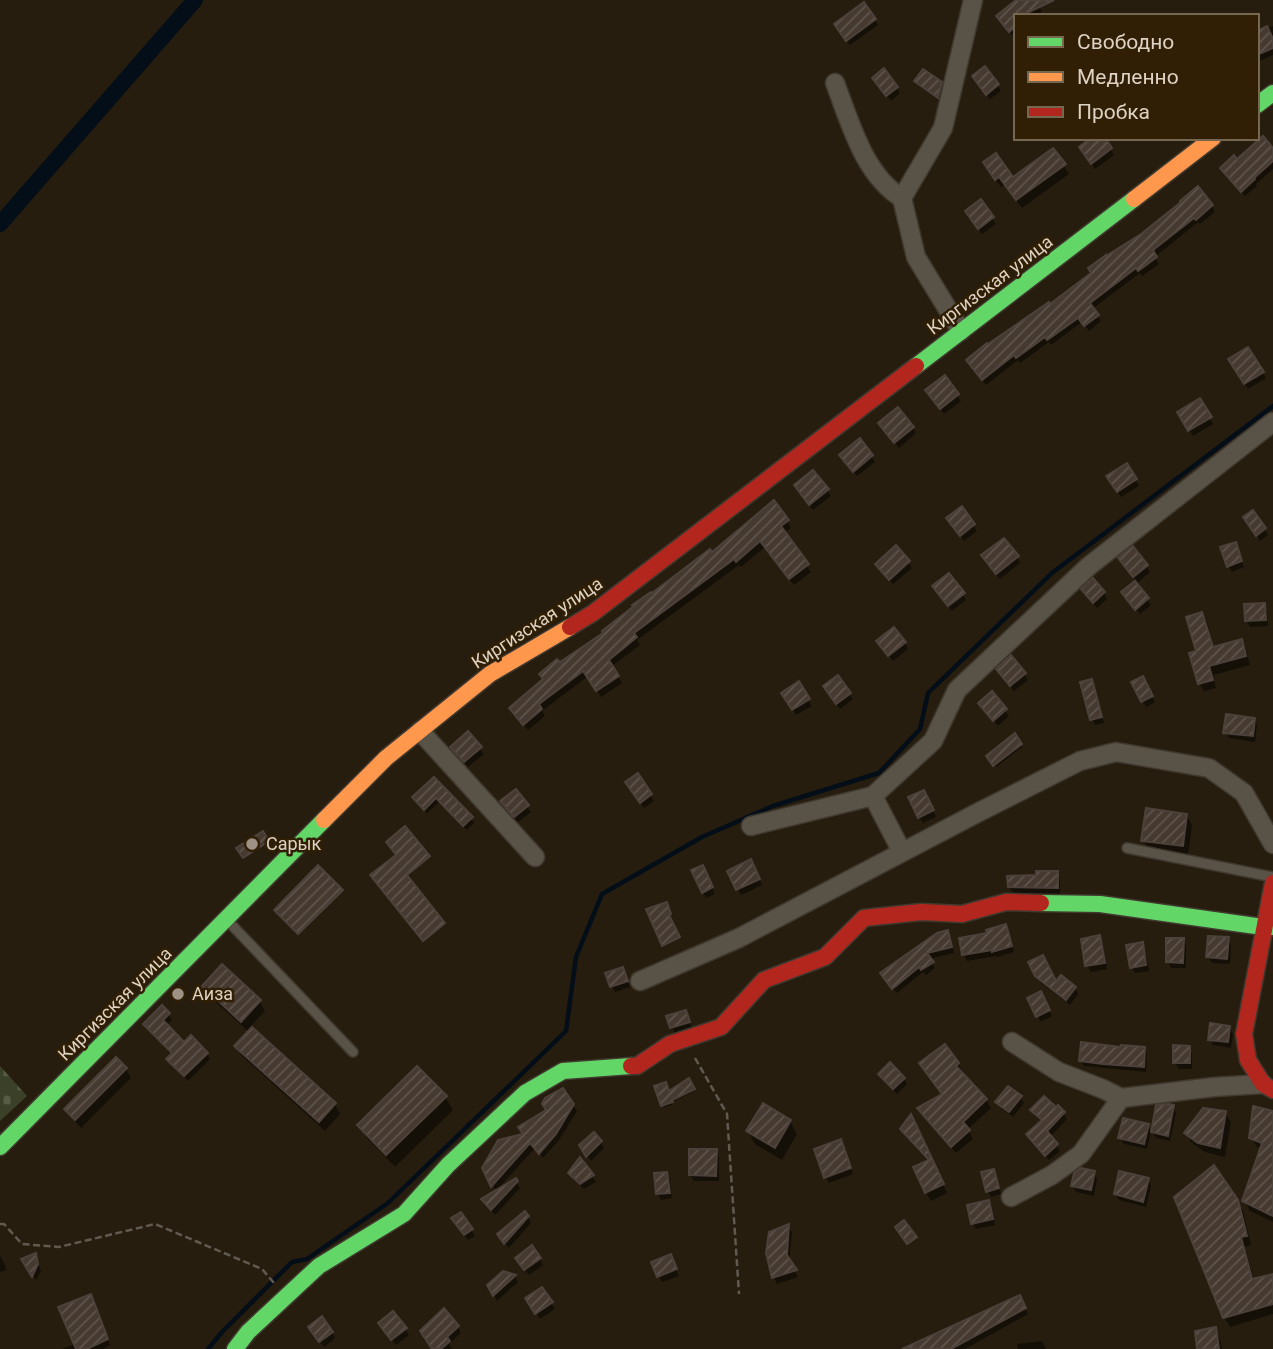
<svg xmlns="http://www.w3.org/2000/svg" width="1273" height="1349" font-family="Roboto,sans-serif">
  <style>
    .cemetery { fill: url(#cemetery-stones) }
    .shadow { fill: #0007 }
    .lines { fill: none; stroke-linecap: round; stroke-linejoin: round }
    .stream { stroke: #030e18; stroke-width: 4.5 }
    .canal { stroke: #030e18; stroke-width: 16 }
    .building { fill: url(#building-hatch); stroke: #4d423b; stroke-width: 2 }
    .lane-casing { stroke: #40392f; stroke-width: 12 }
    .street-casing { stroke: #40392f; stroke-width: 21 }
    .fast-casing { stroke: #40392f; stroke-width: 19 }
    .slow-casing { stroke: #40392f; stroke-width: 19 }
    .jam-casing { stroke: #40392f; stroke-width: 19 }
    .path { stroke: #615a50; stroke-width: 2.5; stroke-dasharray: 7 3.5; stroke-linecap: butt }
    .lane { stroke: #595247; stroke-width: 9 }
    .street { stroke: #595247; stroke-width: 18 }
    .fast { stroke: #63d668; stroke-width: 16 }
    .slow { stroke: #ff974d; stroke-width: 16 }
    .jam { stroke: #b3261e; stroke-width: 16 }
    .poi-dot { fill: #9d9384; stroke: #301f04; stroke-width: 2.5 }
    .labels { text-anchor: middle; stroke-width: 5; stroke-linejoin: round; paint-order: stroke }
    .street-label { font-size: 18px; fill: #ddd2c3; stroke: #301f04 }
    .poi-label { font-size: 18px; fill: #ddd2c3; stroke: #301f04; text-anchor: start }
  </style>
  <defs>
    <pattern id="cemetery-stones" width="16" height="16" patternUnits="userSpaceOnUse" patternTransform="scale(1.75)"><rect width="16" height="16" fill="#3b4128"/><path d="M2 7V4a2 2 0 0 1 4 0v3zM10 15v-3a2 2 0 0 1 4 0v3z" fill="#575c46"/></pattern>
    <pattern id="building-hatch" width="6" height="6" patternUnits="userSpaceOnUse" patternTransform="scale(1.75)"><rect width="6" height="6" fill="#453930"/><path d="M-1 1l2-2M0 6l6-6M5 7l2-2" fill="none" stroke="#5f554c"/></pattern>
  </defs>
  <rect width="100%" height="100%" fill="#261d0e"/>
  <path class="cemetery" d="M0,1066L27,1096L0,1121Z"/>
  <g class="shadow">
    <path d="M1019,0H1036L1042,12L1034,16H1016V33L1013,36L1001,21Z"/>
    <path d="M875,20L878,25L850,45L839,30Z"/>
    <path d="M1273,26V55L1257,62V33Z"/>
    <path d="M985,68L1001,91L990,99L977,82Z"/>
    <path d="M916,81L941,84L944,90L941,102L920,87Z"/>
    <path d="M878,84L897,88L900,93L891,101Z"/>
    <path d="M1103,138L1114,155L1095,169L1084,153Z"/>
    <path d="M1053,150L1069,174L1022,208L1005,185L1001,187L990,172L1013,180Z"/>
    <path d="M1273,151V169L1256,184L1257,186L1245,196L1226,174L1237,161Z"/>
    <path d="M981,202L996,224L982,234L970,217Z"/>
    <path d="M1212,206L1215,212L1200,224L1198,222L1155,257L1159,264L1142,276L1140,273L1092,309L1101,321L1089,331L1082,322L1051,345L1049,342L1020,363L1018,360L986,385L971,366L1050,307Z"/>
    <path d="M1248,349L1266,378L1248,389L1231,360Z"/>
    <path d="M945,378L961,401L944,414L931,396Z"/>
    <path d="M1200,400L1213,424L1193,436L1179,412Z"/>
    <path d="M913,428L916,433L899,448L884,429Z"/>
    <path d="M860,441L875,462L857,476L845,461Z"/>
    <path d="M1126,465L1139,486L1121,497L1109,477Z"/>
    <path d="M827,490L831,496L813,510L799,492Z"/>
    <path d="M961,508L977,531L964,541L952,524Z"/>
    <path d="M1253,512L1268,535L1260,541L1245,517Z"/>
    <path d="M787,521L791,528L784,533L811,572L794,585L765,547L741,567L739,565L637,640L640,645L611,667L622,683L601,697L588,676L542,711L545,716L528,730L515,715L511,708L560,665L605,634L651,596L712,554Z"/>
    <path d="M1235,544L1244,567L1232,572L1228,566Z"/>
    <path d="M1133,549L1150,572L1136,584L1151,605L1140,614L1123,593L1137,581L1123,564Z"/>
    <path d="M1017,557L1020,563L1000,579L987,562Z"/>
    <path d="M908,562L912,568L893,584L880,570Z"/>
    <path d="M1083,590L1104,593L1107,599L1097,608Z"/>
    <path d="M938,592L963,594L966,600L952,611Z"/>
    <path d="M1264,605L1267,611L1268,626L1250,627L1247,621Z"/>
    <path d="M1202,614L1207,622L1214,648L1241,641L1246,649L1250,665L1213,675L1216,688L1204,691L1199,683V653Z"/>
    <path d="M905,643L908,649L893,661L882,647Z"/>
    <path d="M1024,674L1028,680L1014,691L1002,675Z"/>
    <path d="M1142,678L1155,702L1146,707L1133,683Z"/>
    <path d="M1091,681L1095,687L1104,723L1095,725L1092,719Z"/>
    <path d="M798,684L812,706L796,715L783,693Z"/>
    <path d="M828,692L849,694L853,699L840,709Z"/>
    <path d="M992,694L1009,716L998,726L984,709Z"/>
    <path d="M1254,719L1257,725L1255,742L1229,738L1225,732Z"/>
    <path d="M468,734L484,754L468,767L452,747Z"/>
    <path d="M1014,736L1022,747L996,767L988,756Z"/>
    <path d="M637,776L654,801L644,808L631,788Z"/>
    <path d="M434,779L471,818L474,823L467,830L439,802L427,813L417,802Z"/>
    <path d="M927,798L936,817L923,823L919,817Z"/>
    <path d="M502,802L527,806L531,812L518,822Z"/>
    <path d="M1186,815L1192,825L1188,855L1149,850L1143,840Z"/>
    <path d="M754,867L762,885L741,895L738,889Z"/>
    <path d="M705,873L715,894L706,898L703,892Z"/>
    <path d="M1057,873L1060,879V894L1013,893L1009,887Z"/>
    <path d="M1005,926L1009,932L1014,952L997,957L996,956L967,961L964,955L961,939L989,934Z"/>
    <path d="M947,932L951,938L954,953L929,959L935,968L926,975L923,972L897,993L885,979Z"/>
    <path d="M1099,937L1102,943L1107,969L1091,972L1087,966L1083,940Z"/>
    <path d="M1183,939L1186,945V968H1171L1168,962Z"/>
    <path d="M1228,939L1231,945L1230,964L1212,963L1208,957Z"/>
    <path d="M1142,944L1145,950L1149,971L1135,973L1132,967Z"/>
    <path d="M625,975L630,987L615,992L612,986Z"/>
    <path d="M1036,976L1075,988L1078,994L1070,1005L1040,982Z"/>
    <path d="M204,986L259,1001L265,1011L249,1028L335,1104L340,1114L325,1131L242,1056L237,1046L249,1032L209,996Z"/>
    <path d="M1040,993L1052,1016L1041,1022L1029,999Z"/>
    <path d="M686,1012L692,1028L675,1034L668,1017Z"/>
    <path d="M168,1014L172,1020L166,1026L184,1044L207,1054L210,1059L188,1081L172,1065L169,1059L173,1055L149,1030L145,1024Z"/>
    <path d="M1229,1028L1233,1034L1231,1048L1213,1045L1210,1039Z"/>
    <path d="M1144,1048L1147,1054L1146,1072L1084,1066L1081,1060L1122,1049Z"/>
    <path d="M1189,1048L1192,1054V1069H1179L1175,1063Z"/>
    <path d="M958,1064L963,1072L961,1073L986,1100L991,1108L968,1129L973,1139L956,1153L924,1117L919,1109L944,1096L926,1072Z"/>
    <path d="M126,1069L131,1078L81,1128L72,1118L66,1109Z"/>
    <path d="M880,1074L904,1079L907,1084L897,1094L884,1080Z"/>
    <path d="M689,1080L695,1091L672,1102V1105L664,1107L663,1105L669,1093Z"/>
    <path d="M445,1097L453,1110L395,1167L367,1138L359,1125Z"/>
    <path d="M1020,1097L1024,1103L1013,1117L1001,1108L998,1102Z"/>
    <path d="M573,1105L577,1111L559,1140L543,1158L535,1148L496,1191L484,1168L524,1136Z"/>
    <path d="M1173,1107L1176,1113L1170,1141L1156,1138L1152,1132Z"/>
    <path d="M1032,1110L1063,1113L1067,1119L1050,1137L1060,1151L1049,1160L1028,1135L1042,1122L1036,1116Z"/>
    <path d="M1225,1113L1231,1122L1225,1157L1205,1152L1191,1142L1186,1133Z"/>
    <path d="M1273,1113V1153L1256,1146L1251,1136Z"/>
    <path d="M790,1121L797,1134L782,1160L755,1144L748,1131Z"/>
    <path d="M915,1125L947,1193L931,1201L926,1192L929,1162L907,1138L902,1129Z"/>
    <path d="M1148,1126L1151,1132L1147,1149L1124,1144L1120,1138Z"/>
    <path d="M601,1142L604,1148L591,1161L581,1145Z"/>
    <path d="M843,1147L853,1174L829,1183L826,1177Z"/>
    <path d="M716,1151L719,1157V1181H694L690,1175Z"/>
    <path d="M580,1160L596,1182L584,1189L573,1179L570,1173Z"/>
    <path d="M993,1171L1001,1194L991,1197L988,1191Z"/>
    <path d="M1094,1173L1097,1179L1094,1196L1076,1192L1073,1186Z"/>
    <path d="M1273,1173V1222L1250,1211L1244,1201Z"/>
    <path d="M667,1174L670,1180L672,1198L661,1200L658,1194Z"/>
    <path d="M515,1180L520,1188L495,1215L483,1200Z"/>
    <path d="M1148,1180L1151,1186L1146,1207L1119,1200L1115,1194Z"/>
    <path d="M1236,1201L1243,1211L1251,1245L1245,1247L1254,1281L1273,1275V1314L1230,1327L1224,1317Z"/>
    <path d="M988,1202L991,1208L995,1225L976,1229L973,1223Z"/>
    <path d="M461,1214L475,1236L468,1240L457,1225Z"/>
    <path d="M528,1217L531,1223L509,1248L502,1240Z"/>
    <path d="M788,1227L792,1232L789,1262L798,1277L777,1284L774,1278L768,1253Z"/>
    <path d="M0,1255L7,1270L0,1272Z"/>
    <path d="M35,1256L41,1271L36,1280L23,1260Z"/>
    <path d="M540,1259L543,1265L529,1275L520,1264Z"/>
    <path d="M673,1262L679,1276L662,1282L653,1263Z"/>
    <path d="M504,1273L515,1277L518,1282L497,1301L489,1285Z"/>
    <path d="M542,1289L555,1309L540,1319L527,1299Z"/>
    <path d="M1019,1297L1028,1314L965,1349H917Z"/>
    <path d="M93,1302L110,1345L103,1349H62L75,1344Z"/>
    <path d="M458,1327L461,1333L449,1344L452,1348L450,1349H434Z"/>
    <path d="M383,1329H405L409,1335L396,1345Z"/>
    <path d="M1215,1329L1220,1339L1222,1349H1199Z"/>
    <path d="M332,1332L335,1338L324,1347L313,1333Z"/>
    <path d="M1042,1341L1046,1349H1018L1017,1344Z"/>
  </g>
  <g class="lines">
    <path class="stream" d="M208,1349L222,1332L292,1262L307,1259L388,1203L566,1031L576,957L602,894L702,837L773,806L879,773L920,729L928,693L1052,573L1273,406"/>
    <path class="canal" d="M0,224L195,0"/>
  </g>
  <g class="building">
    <path d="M1016,0H1054L1021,16H1016V26L1009,32L996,16Z"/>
    <path d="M864,2L876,19L846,41L834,24Z"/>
    <path d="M1267,26L1273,39V48L1257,55V31Z"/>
    <path d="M985,66L999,84L986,95L972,76Z"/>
    <path d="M884,68L898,87L886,96L872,78Z"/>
    <path d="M923,69L942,82L938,98L914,81Z"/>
    <path d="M1263,136L1273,148V161L1254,178L1255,179L1241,192L1220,168L1234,155L1237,159Z"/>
    <path d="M1091,138H1105L1112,148L1091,164L1079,147Z"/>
    <path d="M1053,148L1066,164L1016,200L999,177L995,180L983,162L996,153L1013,177Z"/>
    <path d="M1198,186L1213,205L1196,220L1194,218L1153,250L1157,257L1138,271L1136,268L1090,303L1099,315L1084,326L1078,318L1047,340L1045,337L1016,358L1014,355L982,380L966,360L987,343L988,344L1049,302L1050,304L1091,273L1088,268L1106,255V256L1141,234L1181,202L1180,201Z"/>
    <path d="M981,199L994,217L978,229L965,211Z"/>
    <path d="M1248,347L1264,372L1244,384L1228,359Z"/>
    <path d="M945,375L959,394L940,409L925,390Z"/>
    <path d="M1200,398L1212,417L1188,431L1177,412Z"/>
    <path d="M898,407L914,427L894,443L878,423Z"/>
    <path d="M860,438L873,455L853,472L839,455Z"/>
    <path d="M1127,463L1137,479L1117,492L1106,476Z"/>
    <path d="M813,470L829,489L809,505L794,485Z"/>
    <path d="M774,500L789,520L781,526L809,564L789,579L760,541L736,562L734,559L634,633L637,637L609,660L619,676L596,691L583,671L539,704L542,709L523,725L509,708L543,679L539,674L557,659L560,662L603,633L602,631L634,606L632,605L651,592L652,593L710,549L712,552Z"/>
    <path d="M962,506L975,524L960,536L946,518Z"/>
    <path d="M1253,510L1266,528L1256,536L1243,517Z"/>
    <path d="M1004,538L1019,556L996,574L981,555Z"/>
    <path d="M1236,542L1242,561L1227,567L1220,547Z"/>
    <path d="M896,545L910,561L889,580L875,564Z"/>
    <path d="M1133,546L1148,565L1133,577L1118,558Z"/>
    <path d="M949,573L965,593L948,606L932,586Z"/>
    <path d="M1093,578L1105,592L1093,603L1081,589Z"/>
    <path d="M1135,581L1149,598L1135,610L1121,592Z"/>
    <path d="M1265,603L1266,620L1245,621L1244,604Z"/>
    <path d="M1202,612L1213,647L1242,639L1246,656L1209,666L1213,680L1198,684L1189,653L1196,651L1186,617Z"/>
    <path d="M894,627L906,642L888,656L876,641Z"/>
    <path d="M1011,655L1026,673L1010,686L996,669Z"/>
    <path d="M838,675L851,693L836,704L823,686Z"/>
    <path d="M1143,676L1153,696L1141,702L1131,682Z"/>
    <path d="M1092,679L1102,717L1090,720L1080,682Z"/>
    <path d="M799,681L810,699L792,710L781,693Z"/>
    <path d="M992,691L1007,709L993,721L978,703Z"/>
    <path d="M1226,714L1255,718L1253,736L1223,733Z"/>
    <path d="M468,731L482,747L464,762L450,747Z"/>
    <path d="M1015,733L1022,744L993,766L986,756Z"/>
    <path d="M638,773L652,794L640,803L625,782Z"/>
    <path d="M434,777L473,817L463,826L436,798L424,810L412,797Z"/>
    <path d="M516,789L529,805L514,817L500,801Z"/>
    <path d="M924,790L934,810L918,818L908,797Z"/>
    <path d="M1146,808L1187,814L1183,846L1141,841Z"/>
    <path d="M405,826L430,856L407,875L445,923L423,941L370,875L396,855L386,842Z"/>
    <path d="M263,831L269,841L243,858L236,848Z"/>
    <path d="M751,859L760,879L736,890L727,871Z"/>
    <path d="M318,865L343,890L298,934L274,910Z"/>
    <path d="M703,865L713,887L702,893L691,870Z"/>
    <path d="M1036,871H1058V888L1008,887L1007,876L1036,875Z"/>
    <path d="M667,902L671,914L669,915L680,937L662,946L646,909Z"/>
    <path d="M1006,924L1012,946L992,952V950L962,955L959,938L987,933L986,930Z"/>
    <path d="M948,930L952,947L927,953L934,962L921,970L919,967L892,989L880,973L937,933Z"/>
    <path d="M1100,935L1105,963L1085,966L1081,939Z"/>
    <path d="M1208,936L1229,937L1227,959L1206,957Z"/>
    <path d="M1166,938H1184L1183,963L1166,962Z"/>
    <path d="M1143,942L1146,965L1130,968L1126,945Z"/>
    <path d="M1043,955L1056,981L1061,975L1076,987L1066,1000L1035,976L1028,962Z"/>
    <path d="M222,964L261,1000L241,1022L202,986Z"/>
    <path d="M623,967L628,981L610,987L605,973Z"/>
    <path d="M1041,991L1050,1010L1036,1017L1027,998Z"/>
    <path d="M162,1005L170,1013L163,1020L184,1042L191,1035L208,1053L184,1076L166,1059L172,1053L143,1024Z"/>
    <path d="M686,1010L690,1022L670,1028L666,1016Z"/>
    <path d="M1210,1023L1230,1026L1228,1042L1208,1040Z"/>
    <path d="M252,1027L336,1103L319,1122L234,1046Z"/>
    <path d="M1081,1042L1120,1047L1121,1045L1145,1047L1144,1067L1103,1064L1079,1061Z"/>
    <path d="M945,1044L959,1063L956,1066L987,1099L963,1122L970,1130L951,1147L917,1108L942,1094L919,1063Z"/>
    <path d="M1173,1045L1190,1046V1063H1173Z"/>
    <path d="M116,1057L127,1068L75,1120L64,1109Z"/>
    <path d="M890,1062L905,1078L893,1089L878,1074Z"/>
    <path d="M417,1066L447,1096L386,1155L357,1125Z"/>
    <path d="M689,1078L695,1089L672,1100L673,1102L661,1106L654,1086L666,1082L669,1091Z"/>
    <path d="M1008,1086L1022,1096L1009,1112L995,1102Z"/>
    <path d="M563,1088L574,1104L556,1134L539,1154L530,1143L491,1187L482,1168L498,1140L523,1134L518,1127L546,1110L542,1104L545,1098Z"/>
    <path d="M1044,1096L1056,1107L1058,1105L1065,1112L1047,1131L1058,1144L1045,1156L1026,1134L1042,1120L1030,1110Z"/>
    <path d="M763,1103L791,1120L775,1148L746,1131Z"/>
    <path d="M1168,1104L1174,1105L1168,1136L1151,1132L1156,1105Z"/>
    <path d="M1253,1106L1273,1111V1216L1242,1201L1262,1143L1249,1138Z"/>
    <path d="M1203,1108L1226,1111L1220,1148L1198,1143L1184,1133Z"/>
    <path d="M911,1114L944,1184L925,1193L913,1167L929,1160L900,1129Z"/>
    <path d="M1123,1118L1149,1124L1144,1144L1118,1138Z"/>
    <path d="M594,1132L602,1141L586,1157L579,1145Z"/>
    <path d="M841,1139L851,1168L824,1178L814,1149Z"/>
    <path d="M689,1149H717L716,1176L689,1175Z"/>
    <path d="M580,1157L594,1175L580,1184L568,1173Z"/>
    <path d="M1214,1165L1238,1200L1247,1236L1241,1237L1252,1279L1273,1274V1304L1223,1318L1174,1197Z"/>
    <path d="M1081,1168L1095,1171L1091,1190L1071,1186L1074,1173Z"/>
    <path d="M994,1169L999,1188L986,1192L981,1172Z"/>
    <path d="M1119,1171L1149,1178L1143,1202L1114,1194Z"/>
    <path d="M667,1172L670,1193L656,1194L654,1173Z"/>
    <path d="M516,1178L518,1181L491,1210L481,1199Z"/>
    <path d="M989,1200L993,1219L971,1224L967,1205Z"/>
    <path d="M525,1211L529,1216L504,1244L497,1234Z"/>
    <path d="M461,1212L473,1229L464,1235L451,1218Z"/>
    <path d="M904,1220L917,1237L907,1244L895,1227Z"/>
    <path d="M789,1224L787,1255L797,1270L772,1278L766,1253L769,1232Z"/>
    <path d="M532,1245L541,1258L524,1270L515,1258Z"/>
    <path d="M36,1253L38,1264L32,1277L21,1259Z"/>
    <path d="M671,1254L677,1269L657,1277L651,1262Z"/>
    <path d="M503,1271L516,1275L493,1296L487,1285Z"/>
    <path d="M542,1287L553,1302L535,1314L525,1298Z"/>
    <path d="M91,1294L108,1339L87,1349H76L58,1307Z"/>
    <path d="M1020,1295L1026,1308L951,1349H902Z"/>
    <path d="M444,1308L459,1326L447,1337L450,1341L441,1349H432L420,1331Z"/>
    <path d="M393,1311L407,1328L391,1340L378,1323Z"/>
    <path d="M322,1316L333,1332L319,1342L308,1327Z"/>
    <path d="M1216,1327L1219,1349H1197L1195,1331Z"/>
  </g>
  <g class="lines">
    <defs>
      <g id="lane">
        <path d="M1127,848L1273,877"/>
        <path d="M227,920L353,1052"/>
      </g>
      <g id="street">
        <path d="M835,83C850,122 864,175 902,198"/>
        <path d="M961,331L916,257L902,198L943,128L973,0"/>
        <path d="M420,731L535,857"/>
        <path d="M873,796L902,852"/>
        <path d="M751,826L873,796L933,741L957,690L1089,566L1273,422"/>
        <path d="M640,981L739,938L979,812L1080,761L1116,752L1209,768L1244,793L1273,844"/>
        <path d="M1012,1042L1059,1072L1103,1089L1121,1098"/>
        <path d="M1011,1197L1052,1175L1081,1154L1121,1098L1214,1087L1263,1084"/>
      </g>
      <g id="fast">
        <path d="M1257,105L1273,93"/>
        <path d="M916,366L1134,199"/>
        <path d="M1041,903L1100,904L1263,927H1273"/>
        <path d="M0,1147L324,820"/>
        <path d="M235,1349L248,1332L319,1266L404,1214L448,1165L525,1093L563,1071L631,1066"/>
      </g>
      <g id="slow">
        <path d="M1134,199L1213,138"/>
        <path d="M324,820L386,758L490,674L570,627"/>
      </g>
      <g id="jam">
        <path d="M570,627L593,613L916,366"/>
        <path d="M1273,883L1244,1034L1248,1060L1263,1084L1273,1090"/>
        <path d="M631,1066H637L670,1044L721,1027L764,980L825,957L864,918L921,912L962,914L1006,902L1041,903"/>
      </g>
    </defs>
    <use href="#lane" class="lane-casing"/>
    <use href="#street" class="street-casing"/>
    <use href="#fast" class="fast-casing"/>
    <use href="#slow" class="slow-casing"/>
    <use href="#jam" class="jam-casing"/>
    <g class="path">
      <path d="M695,1058L727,1114L739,1294"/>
      <path d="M0,1224H4L22,1244L59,1247L155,1224L262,1269L274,1283"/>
    </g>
    <use href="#lane" class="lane"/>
    <use href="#street" class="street"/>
    <use href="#fast" class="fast"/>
    <use href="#slow" class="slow"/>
    <use href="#jam" class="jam"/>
  </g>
  <g class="poi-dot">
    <circle cx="252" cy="844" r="7"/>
    <circle cx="178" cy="994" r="7"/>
  </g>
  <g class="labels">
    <g class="street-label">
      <text transform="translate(990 285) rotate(-37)" y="6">Киргизская улица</text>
      <text transform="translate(537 623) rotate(-33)" y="6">Киргизская улица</text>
      <text transform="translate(115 1004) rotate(-45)" y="6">Киргизская улица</text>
    </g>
    <g class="poi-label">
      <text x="266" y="850">Сарык</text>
      <text x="192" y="1000">Аиза</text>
    </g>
  </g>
  <rect x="1014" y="14" width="245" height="126" fill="#301f04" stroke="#756750" stroke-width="2"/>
  <rect x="1028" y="37" width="35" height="10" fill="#63d668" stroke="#756750" stroke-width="2"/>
  <text x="1077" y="49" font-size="21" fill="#ddd2c3">Свободно</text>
  <rect x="1028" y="72" width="35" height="10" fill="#ff974d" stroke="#756750" stroke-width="2"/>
  <text x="1077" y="84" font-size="21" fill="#ddd2c3">Медленно</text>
  <rect x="1028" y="107" width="35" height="10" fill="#b3261e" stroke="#756750" stroke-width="2"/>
  <text x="1077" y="119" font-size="21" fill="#ddd2c3">Пробка</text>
</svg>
